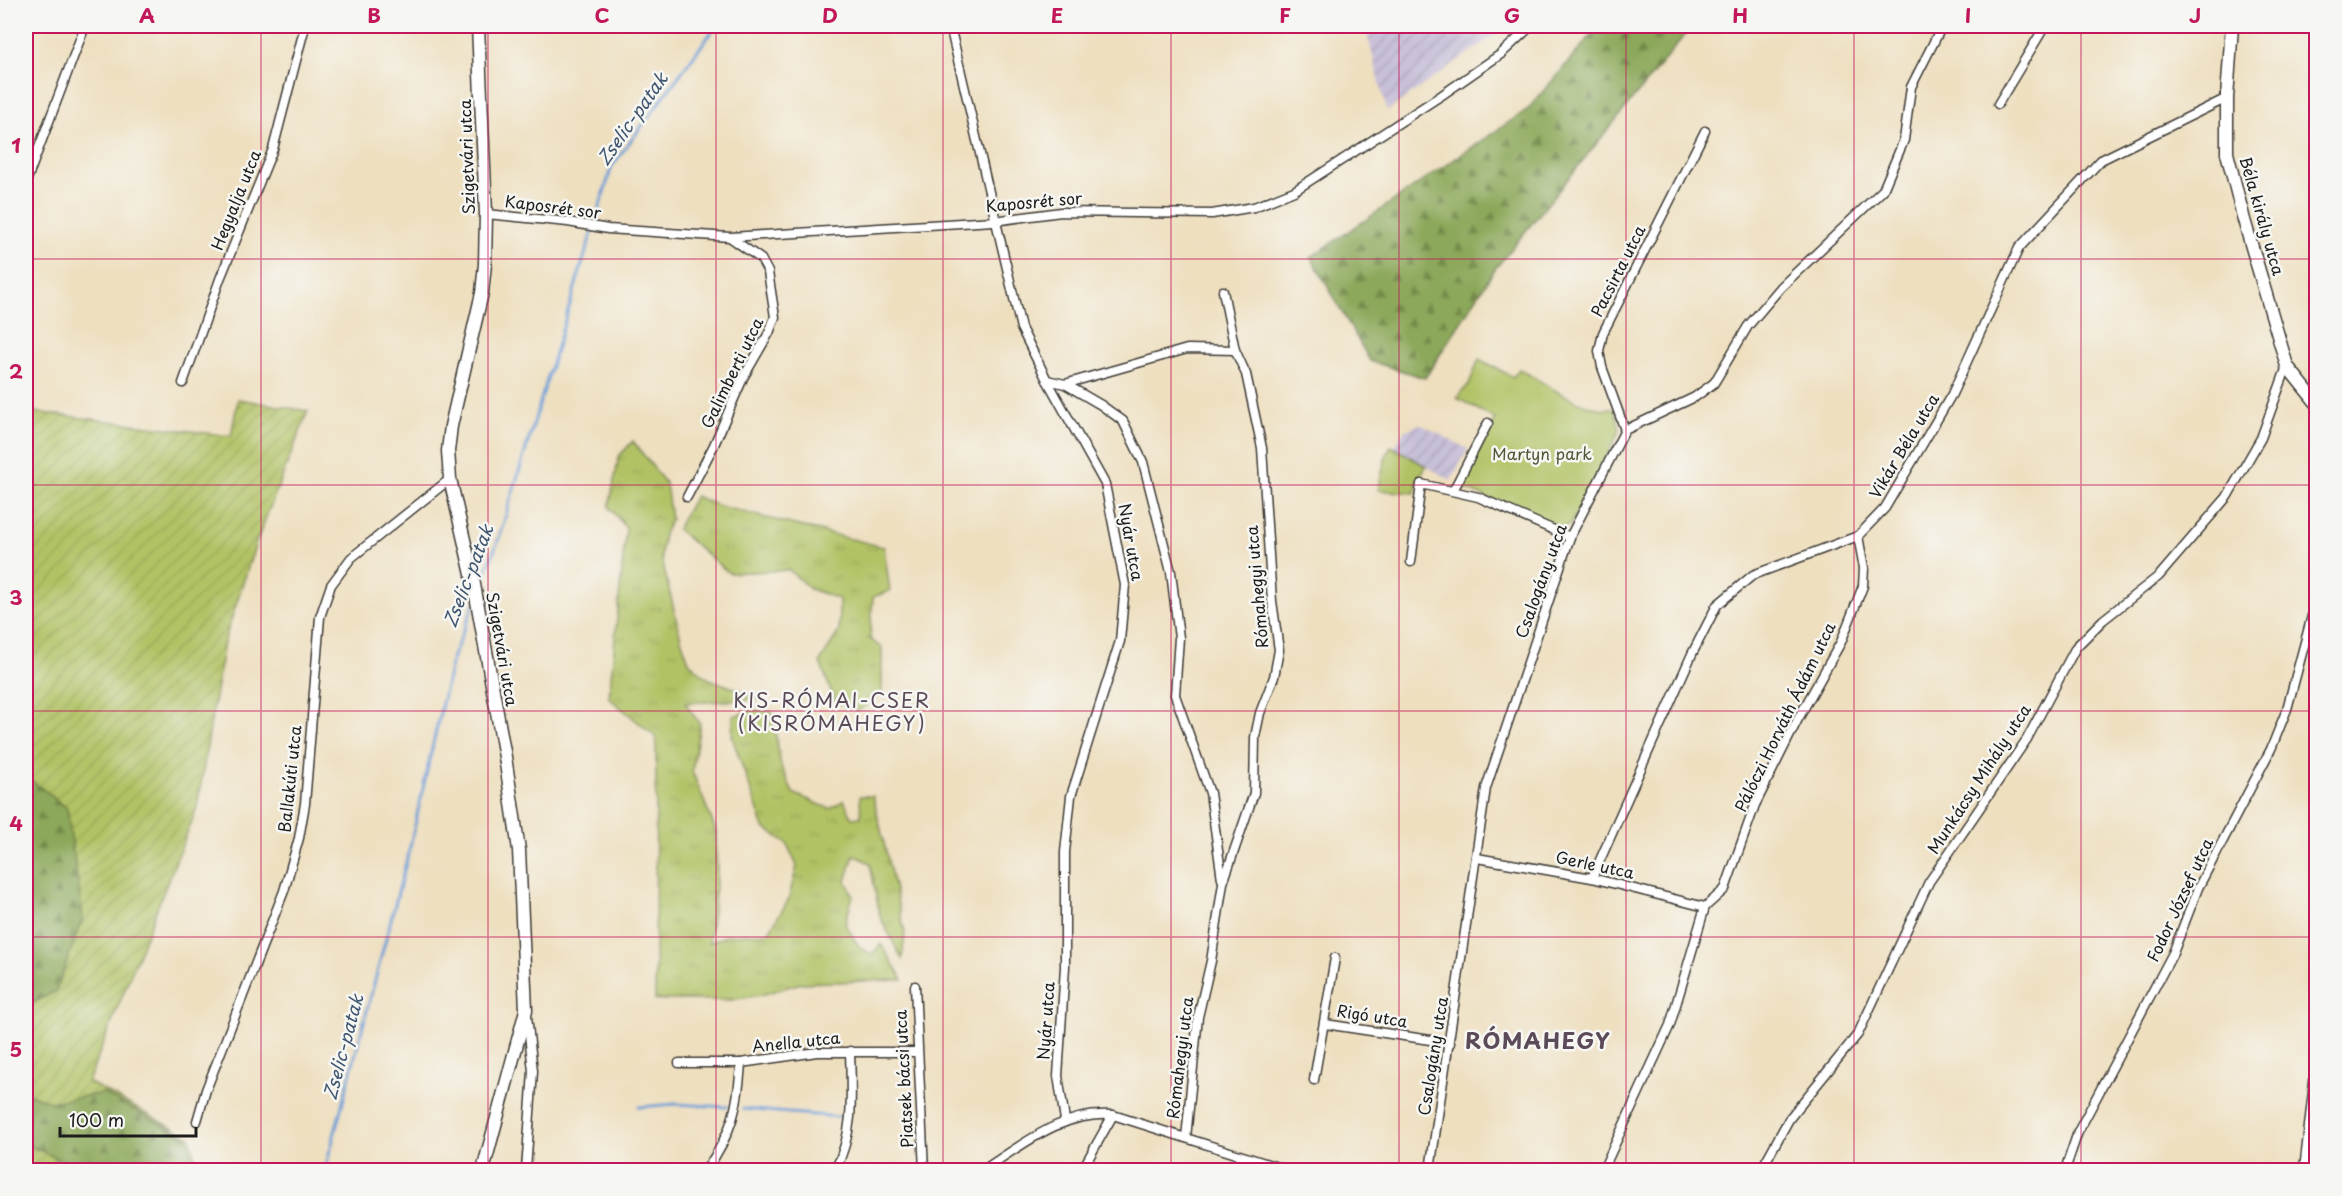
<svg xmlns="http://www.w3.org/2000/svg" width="2342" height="1196" font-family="'Playpen Sans',sans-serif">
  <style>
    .industrial { fill: url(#industrial-furrows) }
    .grass { fill: url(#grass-tufts); stroke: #666f40; stroke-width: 1.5 }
    .forest { fill: url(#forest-firs); stroke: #54623b; stroke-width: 1.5 }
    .park { fill: #b1c265; stroke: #666f40; stroke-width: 1.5 }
    .garden { fill: url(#garden-furrows); stroke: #666f40; stroke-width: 1.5 }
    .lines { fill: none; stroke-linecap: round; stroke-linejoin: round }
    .stream { stroke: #6c9dd6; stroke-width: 3 }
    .street-casing { stroke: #3c3934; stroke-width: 11 }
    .secondary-casing { stroke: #3c3934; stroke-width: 15 }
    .street { stroke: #fff; stroke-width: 8 }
    .secondary { stroke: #fff; stroke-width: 12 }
    .grid { fill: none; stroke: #c2185b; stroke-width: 1.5; stroke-opacity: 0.55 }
    .labels { text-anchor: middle; stroke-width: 5; stroke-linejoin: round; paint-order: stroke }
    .street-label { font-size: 16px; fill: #1c1c1c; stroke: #f6f6f2 }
    .park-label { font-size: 16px; fill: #505636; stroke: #f6f6f2 }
    .water-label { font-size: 18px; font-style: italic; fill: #405670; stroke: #f6f6f2 }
    .quarter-label { font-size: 20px; letter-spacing: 1.5px; fill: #5b4a58; stroke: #f6f6f2 }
    .district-label { font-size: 22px; font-weight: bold; letter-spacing: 1.5px; fill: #5b4a58; stroke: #f6f6f2 }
    .neatline { fill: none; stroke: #c2185b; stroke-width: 2 }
    .grid-label { font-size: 20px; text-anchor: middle; font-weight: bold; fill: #c2185b }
  </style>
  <defs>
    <pattern id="industrial-furrows" width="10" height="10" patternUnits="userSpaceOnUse" patternTransform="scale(1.5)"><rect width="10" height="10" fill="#c8bfd8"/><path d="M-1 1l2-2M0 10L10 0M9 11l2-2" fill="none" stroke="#aba4b9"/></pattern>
    <pattern id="grass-tufts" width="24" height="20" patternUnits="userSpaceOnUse" patternTransform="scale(1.5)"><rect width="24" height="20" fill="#b1c265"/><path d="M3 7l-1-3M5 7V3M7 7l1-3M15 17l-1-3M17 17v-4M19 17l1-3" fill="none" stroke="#98a657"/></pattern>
    <pattern id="forest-firs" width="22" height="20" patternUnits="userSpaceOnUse" patternTransform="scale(1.5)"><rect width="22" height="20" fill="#8ca85a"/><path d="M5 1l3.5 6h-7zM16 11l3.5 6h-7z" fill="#72884a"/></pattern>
    <pattern id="garden-furrows" width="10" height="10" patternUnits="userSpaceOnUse" patternTransform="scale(1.5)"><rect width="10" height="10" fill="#b1c265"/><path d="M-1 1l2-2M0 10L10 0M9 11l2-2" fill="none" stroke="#98a657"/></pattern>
  </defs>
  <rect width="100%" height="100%" fill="#f6f6f2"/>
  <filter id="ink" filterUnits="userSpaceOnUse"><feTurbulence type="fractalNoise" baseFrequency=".0167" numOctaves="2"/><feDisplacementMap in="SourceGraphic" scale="12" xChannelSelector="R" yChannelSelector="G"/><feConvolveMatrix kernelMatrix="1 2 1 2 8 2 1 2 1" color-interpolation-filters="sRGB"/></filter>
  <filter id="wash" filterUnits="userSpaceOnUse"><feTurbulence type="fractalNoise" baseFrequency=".008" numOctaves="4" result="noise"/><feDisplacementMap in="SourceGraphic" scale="24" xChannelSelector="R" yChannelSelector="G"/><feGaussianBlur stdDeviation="1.35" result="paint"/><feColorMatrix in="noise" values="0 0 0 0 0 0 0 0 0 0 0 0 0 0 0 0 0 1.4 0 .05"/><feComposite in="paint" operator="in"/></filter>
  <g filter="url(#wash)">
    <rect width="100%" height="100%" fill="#eedfbf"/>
    <g class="industrial">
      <path d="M1365,26H1507L1387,111Z"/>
      <path d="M1420,424L1468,449L1451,480L1394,448L1404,431Z"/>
    </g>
    <g class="grass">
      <path d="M633,441L666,484L671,519L664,534L661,556L681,639L689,662L707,678L763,699L685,703L700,724L692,771L716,831L717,877L709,943L728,935L768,933L788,901L797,866L786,842L764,828L732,737L733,716L754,710L772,712L781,766L793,793L830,809L844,800L852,818L861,817L860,796H873L905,933L902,959L880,917L870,863L854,855L846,881L853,895L845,924L860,948L872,954L881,944L903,980L801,983L761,995L731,1000H655L656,737L609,698L626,528L609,507L619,456Z"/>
      <path d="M695,496L719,506L884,547L890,591L873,597L870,639L882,648V694L858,711L835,702L820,662L839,631V599L810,589L789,570L729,573L677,529Z"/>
    </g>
    <g class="forest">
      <path d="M1599,26H1692L1495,269L1425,378L1370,361L1311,257L1528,109Z"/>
      <path d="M26,776L67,808L83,918L56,991L26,1007Z"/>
      <path d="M26,1093L51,1102L103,1093L188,1139L196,1170H81L26,1144Z"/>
    </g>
    <g class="park">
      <path d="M1479,359L1513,377L1519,369C1547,384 1582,412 1615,409L1620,430L1570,525L1561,528L1459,486L1495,419L1457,398L1469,384Z"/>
      <path d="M1391,446L1426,466L1418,480L1415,493L1378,490L1386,456Z"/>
    </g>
    <g class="garden">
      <path d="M238,399L308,411L256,543L224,642L197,808L88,1082L190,1137L199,1170H196L187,1138L103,1093L51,1102L26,1093V1027L31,1024L26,1007L56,991L83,918L67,808L26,776V411L231,436Z"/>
      <path d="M26,1144L81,1170H26Z"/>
    </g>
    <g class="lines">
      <g class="stream">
        <path d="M479,589L498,541L612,166L716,26"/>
        <path d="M639,1107L676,1104L728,1107"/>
        <path d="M743,1109L839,1117"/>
        <path d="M325,1170L409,851L452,659L474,604"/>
      </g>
    </g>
  </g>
  <g filter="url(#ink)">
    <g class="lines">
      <defs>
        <g id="street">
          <path d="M950,26L1021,328L1047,380L1105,484L1125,585L1120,641L1071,796L1065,852V967L1058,1076L1065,1120"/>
          <path d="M1998,104L2045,26"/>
          <path d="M26,182L85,26"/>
          <path d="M486,214L568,222L608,229L730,237L994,221L1061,212L1212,214L1254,207L1294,191L1442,95L1501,54L1531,26"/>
          <path d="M1223,291L1235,350"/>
          <path d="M1047,380L1065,384L1187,349L1235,350L1246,374L1262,448L1272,601L1279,650L1274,677L1260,713L1255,737L1254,793L1223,883L1211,961L1198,1017L1186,1138"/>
          <path d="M183,383L220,279L273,149L305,26"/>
          <path d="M1065,384L1101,405L1123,421L1143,462L1171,572L1179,638L1175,695L1210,793L1222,879"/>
          <path d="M1625,430L1602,367L1599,351L1603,333L1705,131"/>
          <path d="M1454,489L1488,423"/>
          <path d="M687,497L714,445L743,378L769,333L775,317L768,272L761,259L731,238"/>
          <path d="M1411,562L1421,484L1478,497L1570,537"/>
          <path d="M1477,858L1592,878L1705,907"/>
          <path d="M1592,878L1692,654L1717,605L1753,575L1858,536L1885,508L1952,394L2019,248L2101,160L2227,98"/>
          <path d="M915,986L924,1170"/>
          <path d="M1325,1024L1450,1043"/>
          <path d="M679,1063H741L817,1052H917"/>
          <path d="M1314,1080L1335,958"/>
          <path d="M197,1121L206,1090L284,891L299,838L305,804L320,617L331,585L351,558L450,479"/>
          <path d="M526,1170L533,1071L527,1016"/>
          <path d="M706,1170C732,1133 738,1108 741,1063"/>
          <path d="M835,1170C855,1132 851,1093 850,1051"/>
          <path d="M983,1170C1024,1144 1062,1111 1113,1115L1287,1170"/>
          <path d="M1082,1170L1113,1115"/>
          <path d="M1430,1170L1486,788L1570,537L1625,430L1695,397L1714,383L1748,326L1781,287L1883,190L1904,140L1911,87L1942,26"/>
          <path d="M1603,1170L1670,1025L1705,907L1725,889L1755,805L1798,719L1841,642L1863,586L1864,568L1858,536"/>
          <path d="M1761,1170L1789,1119L1858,1034L1929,882L2027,739L2076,647L2103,620L2159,576L2227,497L2261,438L2287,366"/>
          <path d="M2065,1170L2078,1132L2173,953L2198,888L2271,749L2287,709L2316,601"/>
          <path d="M2304,1170L2316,1064"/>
        </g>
        <g id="secondary">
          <path d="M478,26L486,214L485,264L482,293L451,426L448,451L450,479L473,579L505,757L519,850L526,1010L483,1170"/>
          <path d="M2232,26L2227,98V153L2244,220L2287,366L2316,402"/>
        </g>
      </defs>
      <use href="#street" class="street-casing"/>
      <use href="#secondary" class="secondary-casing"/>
      <use href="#street" class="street"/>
      <use href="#secondary" class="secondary"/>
    </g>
  </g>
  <path class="grid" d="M261,26V1170M488,26V1170M716,26V1170M943,26V1170M1171,26V1170M1399,26V1170M1626,26V1170M1854,26V1170M2081,26V1170M26,259H2316M26,485H2316M26,711H2316M26,937H2316"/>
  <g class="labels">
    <g class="street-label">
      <text transform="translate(467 157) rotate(-92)" y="6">Szigetvári utca</text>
      <text transform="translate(236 200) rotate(-68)" y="6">Hegyalja utca</text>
      <text transform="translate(1034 202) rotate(-5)" y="6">Kaposrét sor</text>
      <text transform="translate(553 207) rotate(7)" y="6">Kaposrét sor</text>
      <text transform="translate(2262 216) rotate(74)" y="6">Béla király utca</text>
      <text transform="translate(1618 271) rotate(-63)" y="6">Pacsirta utca</text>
      <text transform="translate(732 373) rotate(-64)" y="6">Galimberti utca</text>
      <text transform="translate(1904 446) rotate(-59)" y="6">Vikár Béla utca</text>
      <text transform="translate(1131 542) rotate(80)" y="6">Nyár utca</text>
      <text transform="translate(1541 581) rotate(-70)" y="6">Csalogány utca</text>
      <text transform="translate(1257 587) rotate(-95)" y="6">Rómahegyi utca</text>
      <text transform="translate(502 649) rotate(80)" y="6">Szigetvári utca</text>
      <text transform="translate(1785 717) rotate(-64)" y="6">Pálóczi Horváth Ádám utca</text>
      <text transform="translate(290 779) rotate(-84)" y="6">Ballakúti utca</text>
      <text transform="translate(1979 779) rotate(-57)" y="6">Munkácsy Mihály utca</text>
      <text transform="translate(1595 865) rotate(12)" y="6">Gerle utca</text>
      <text transform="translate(2180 900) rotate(-65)" y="6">Fodor József utca</text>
      <text transform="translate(1372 1016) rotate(9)" y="6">Rigó utca</text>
      <text transform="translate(1046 1021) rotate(-86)" y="6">Nyár utca</text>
      <text transform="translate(796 1042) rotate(-6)" y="6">Anella utca</text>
      <text transform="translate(1433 1056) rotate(-81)" y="6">Csalogány utca</text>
      <text transform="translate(1180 1058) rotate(-83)" y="6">Rómahegyi utca</text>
      <text transform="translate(904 1079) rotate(-93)" y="6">Piatsek bácsi utca</text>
    </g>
    <g class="park-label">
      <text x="1542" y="460">Martyn park</text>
    </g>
    <g class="water-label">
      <text transform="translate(633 119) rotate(-55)" y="6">Zselic-patak</text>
      <text transform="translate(469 576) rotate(-69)" y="6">Zselic-patak</text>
      <text transform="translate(344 1047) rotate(-75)" y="6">Zselic-patak</text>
    </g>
    <g class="quarter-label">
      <text x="832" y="708">KIS-RÓMAI-CSER<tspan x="832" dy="23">(KISRÓMAHEGY)</tspan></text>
    </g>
    <g class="district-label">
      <text x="1538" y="1049">RÓMAHEGY</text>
    </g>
  </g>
  <rect width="2342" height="1196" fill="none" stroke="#f6f6f2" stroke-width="66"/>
  <path d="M60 1127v9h136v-9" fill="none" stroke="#1c1c1c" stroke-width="3"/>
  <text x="69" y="1127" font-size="18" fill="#1c1c1c" stroke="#f6f6f2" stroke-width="4.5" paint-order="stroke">100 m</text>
  <rect x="33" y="33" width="2276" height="1130" class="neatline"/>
  <g class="grid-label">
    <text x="147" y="23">A</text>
    <text x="374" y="23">B</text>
    <text x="602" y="23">C</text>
    <text x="830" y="23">D</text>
    <text x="1057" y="23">E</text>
    <text x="1285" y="23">F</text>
    <text x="1512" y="23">G</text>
    <text x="1740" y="23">H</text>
    <text x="1968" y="23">I</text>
    <text x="2195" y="23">J</text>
    <text x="16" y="153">1</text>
    <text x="16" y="379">2</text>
    <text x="16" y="605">3</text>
    <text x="16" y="831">4</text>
    <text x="16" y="1057">5</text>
  </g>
</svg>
